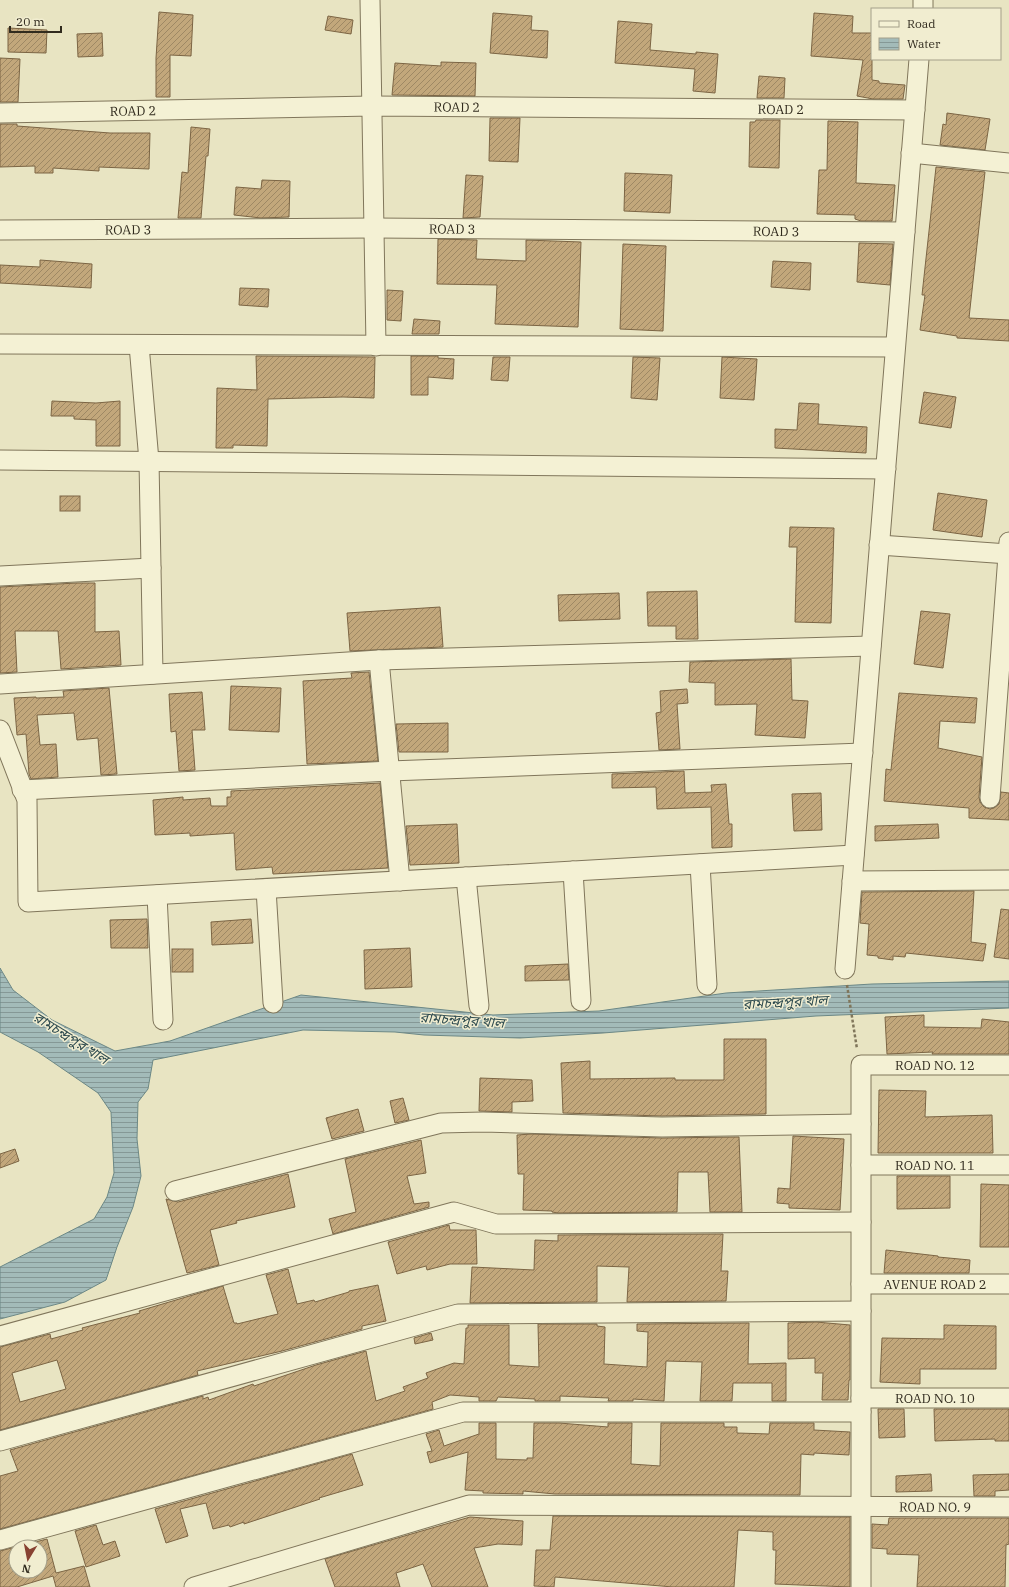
<svg xmlns="http://www.w3.org/2000/svg" width="1009" height="1587" font-family="'IBM Plex Serif','Noto Sans Bengali',serif">
  <style>
    .water { fill: url(#water-rules); stroke: #6c8886 }
    .building { fill: url(#building-hatch); stroke: #7c6544; fill-rule: evenodd }
    .lines { fill: none; stroke-linecap: round; stroke-linejoin: round }
    .minor-casing { stroke: #80765b; stroke-width: 21 }
    .path { stroke: #80765b; stroke-width: 2.5; stroke-dasharray: 3 2; stroke-linecap: butt }
    .minor { stroke: #f4f1d4; stroke-width: 19 }
    .labels { text-anchor: middle; stroke-width: 3; stroke-linejoin: round; paint-order: stroke }
    .street-label { font-size: 13px; fill: #312b1e; stroke: #f1edd0 }
    .water-label { font-size: 14px; font-style: italic; fill: #2e4b4f; stroke: #f1edd0 }
  </style>
  <defs>
    <pattern id="water-rules" width="6" height="5" patternUnits="userSpaceOnUse"><rect width="6" height="5" fill="#a3bbb9"/><path d="M0 2.5h6" fill="none" stroke="#859896"/></pattern>
    <pattern id="building-hatch" width="6" height="6" patternUnits="userSpaceOnUse"><rect width="6" height="6" fill="#c2a77b"/><path d="M-1 1l2-2M0 6l6-6M5 7l2-2" fill="none" stroke="#9e8864"/></pattern>
  </defs>
  <rect width="100%" height="100%" fill="#e8e4c2"/>
  <path class="water" d="M0,968L13,990L52,1020L115,1051L170,1041L301,995L493,1015L599,1011L726,993L872,984L1009,981V1008L816,1016L603,1033L520,1038L424,1035L395,1032L303,1030L153,1060L148,1089L138,1102L137,1139L141,1176L133,1207L117,1247L106,1280L65,1302L0,1319V1267L94,1219L107,1197L114,1173L111,1112L98,1093L38,1052L0,1032Z"/>
  <g class="building">
    <path d="M159,12L193,15L191,56L170,55V97H156V58Z"/>
    <path d="M493,13L532,16L531,30L548,31L547,58L490,53Z"/>
    <path d="M814,13L853,16L852,33H872V80L879,81V83L905,85L903,99H873L857,96L863,60L811,56Z"/>
    <path d="M328,16L353,20L351,34L325,30Z"/>
    <path d="M618,21L652,24L650,50L696,54V52L718,54L715,93L693,91L695,69L615,63Z"/>
    <path d="M8,28L47,30L46,53L8,52Z"/>
    <path d="M102,33L103,56L78,57L77,34Z"/>
    <path d="M0,58L20,59L18,102H0Z"/>
    <path d="M441,62L476,63L475,96L392,95L395,63L441,66Z"/>
    <path d="M759,76L785,78L784,98H757Z"/>
    <path d="M947,113L990,119L985,150L940,145L943,124L946,125Z"/>
    <path d="M490,118H520L518,162L489,161Z"/>
    <path d="M756,120H780L779,168L749,167L750,122H755Z"/>
    <path d="M828,121L858,122L856,183L895,185L892,221H861L855,219V215L817,214L819,170H827Z"/>
    <path d="M0,124H17V126L110,133H150L149,169L99,167V171L53,168V173H35V166L0,167Z"/>
    <path d="M191,127L210,129L208,156H206L201,218H178L182,172L188,173Z"/>
    <path d="M936,167L985,172L969,318L1009,320V341L957,338V336L920,330L925,295H922Z"/>
    <path d="M625,173L672,175L670,213L624,211Z"/>
    <path d="M466,175L483,176L480,217L463,218Z"/>
    <path d="M262,180L290,181L289,217L261,218L234,215L236,187L261,189Z"/>
    <path d="M438,239L477,240L476,259L526,261V240L581,242L578,327L495,324L497,285L437,284Z"/>
    <path d="M859,243L893,244L890,285L857,282Z"/>
    <path d="M623,244L666,246L663,331L620,329Z"/>
    <path d="M40,260L92,264L91,288L0,283V265L40,267Z"/>
    <path d="M773,261L811,263L810,290L771,287Z"/>
    <path d="M240,288L269,289L268,307L239,305Z"/>
    <path d="M387,290L403,291L401,321L387,320Z"/>
    <path d="M414,319L440,321L439,334H412Z"/>
    <path d="M256,356L375,357L374,398L343,397L268,399L267,446L233,445V448H216L217,388L257,390Z"/>
    <path d="M411,356H438V358L454,359L453,379L428,377V395H411Z"/>
    <path d="M493,357H510L508,381L491,380Z"/>
    <path d="M633,357L660,358L657,400L631,398Z"/>
    <path d="M722,357L757,359L754,400L720,398Z"/>
    <path d="M924,392L956,397L951,428L919,423Z"/>
    <path d="M52,401L96,403L120,401V446H96V420L74,419V416H51Z"/>
    <path d="M799,403L819,404L818,424L867,427L866,453L775,448V429L797,430Z"/>
    <path d="M938,493L987,500L982,537L933,530Z"/>
    <rect x="60" y="496" width="20" height="15"/>
    <path d="M790,527L834,528L831,623L795,622L797,547H789Z"/>
    <path d="M77,583H95V632L119,631L121,665L61,669L58,631H15L17,672L0,673V587Z"/>
    <path d="M697,591L698,639H676V626H648L647,592Z"/>
    <path d="M619,593L620,619L559,621L558,595Z"/>
    <path d="M440,607L443,647L350,651L347,613Z"/>
    <path d="M921,611L950,614L943,668L914,664Z"/>
    <path d="M791,659L792,700L808,701L805,738L755,735L757,704L715,705V683L689,682L690,662Z"/>
    <path d="M369,672L378,761L307,764L303,681L352,678L351,673Z"/>
    <path d="M231,686L281,688L279,732L229,730Z"/>
    <path d="M109,688L117,774L101,775L98,738L77,740L74,713L37,715L40,745L56,744L58,777L31,779L29,774L26,734L17,735L14,698L36,697V698L64,697L63,691Z"/>
    <path d="M687,689L688,703L677,704L680,749L659,750L656,713L661,712L660,691Z"/>
    <path d="M202,692L205,730H192L195,770L179,771L176,731L171,732L169,694Z"/>
    <path d="M899,693L977,698L975,723L940,721L938,748L982,757L979,797L980,802L984,807L990,809L994,808L999,804L1001,792L1009,793V820L969,818V808L884,801L886,769L891,770Z"/>
    <path d="M448,723V752H399L396,724Z"/>
    <path d="M684,771L685,793L712,792L711,785L726,784L729,824H732V847L712,848L711,807L657,809L656,787L612,788V774Z"/>
    <path d="M380,783L388,868L273,874L272,867L236,870L234,833L190,836V833L155,835L153,800L183,797V800L210,798L211,806H227V797H231V791Z"/>
    <path d="M821,793L822,830L794,831L792,794Z"/>
    <path d="M457,824L459,863L410,865L406,826Z"/>
    <path d="M938,824L939,838L875,841V826Z"/>
    <path d="M974,891L971,942L986,944L983,961L906,953L905,957L893,956V960L878,958V956L867,955L869,924L860,923L862,892Z"/>
    <path d="M1001,909L1009,910V959L994,957Z"/>
    <path d="M147,919L148,948H111L110,920Z"/>
    <path d="M251,919L253,943L212,945L211,922Z"/>
    <path d="M410,948L412,987L365,989L364,950Z"/>
    <rect x="172" y="949" width="21" height="23"/>
    <path d="M568,964L569,980L525,981V966Z"/>
    <path d="M924,1015V1027L981,1028L982,1019L1009,1022V1054H932L933,1052L887,1054L885,1017Z"/>
    <path d="M724,1039H766V1114L662,1116L563,1113L561,1063L590,1061V1079L675,1078V1080H724Z"/>
    <path d="M480,1078L532,1080L533,1101L512,1102V1112L479,1111Z"/>
    <path d="M879,1090L926,1091L925,1117L992,1115L993,1153H878Z"/>
    <path d="M403,1098L409,1120L395,1123L390,1101Z"/>
    <path d="M358,1109L364,1131L332,1139L326,1118Z"/>
    <path d="M531,1134L662,1138L739,1137L742,1212H710L708,1172H678L677,1212L558,1213L552,1212V1211L523,1210L524,1174H518L517,1135Z"/>
    <path d="M793,1136L844,1139L840,1210L789,1208V1204L777,1203L778,1188L790,1189Z"/>
    <path d="M421,1140L426,1173L407,1176L414,1204L429,1202V1207L333,1234L329,1219L356,1212L345,1159Z"/>
    <path d="M15,1149L19,1161L0,1168V1154Z"/>
    <path d="M288,1174L295,1207L236,1221L237,1223L210,1230L219,1265L187,1273L166,1199L178,1202Z"/>
    <path d="M897,1176H950V1208L897,1209Z"/>
    <path d="M981,1184L1009,1185V1247H980Z"/>
    <path d="M449,1225L450,1230H476L477,1264H450L427,1270L426,1266L397,1274L388,1242Z"/>
    <path d="M723,1234L721,1271H728L726,1301L627,1302L629,1267L597,1266V1302L470,1303L472,1267L534,1270L535,1240L558,1241V1235Z"/>
    <path d="M886,1250L938,1256V1257L970,1260L969,1273H884Z"/>
    <path d="M288,1269L297,1304L314,1300L315,1302L349,1292V1291L378,1285L386,1321L362,1326V1329L282,1351L197,1371L198,1375L0,1430V1347L50,1334L51,1339L83,1330L82,1328L140,1313L139,1311L223,1286L234,1323H237V1324L278,1314L266,1275ZM57,1360L66,1389L20,1402L12,1373Z"/>
    <path d="M816,1322L850,1325V1380H849L848,1400H822L823,1373H815V1358L788,1359V1323Z"/>
    <path d="M749,1323L748,1364L786,1363V1401H772V1383H733L732,1401H700L702,1362L666,1361L664,1401L633,1399V1401H608L609,1398L560,1396V1401H535V1399L498,1397L496,1401H479V1397L450,1395L432,1402L433,1409L0,1529V1476L18,1471L10,1450L203,1396V1399L208,1397L209,1400L253,1384L254,1386L316,1365L366,1351L376,1401L405,1391L403,1387L428,1378L426,1373L454,1363L464,1364L466,1328H468V1325H509V1365L539,1367L538,1324H597V1326L605,1327L604,1364L647,1367L648,1332L637,1331V1324Z"/>
    <path d="M944,1325L996,1326V1369H920V1384L880,1382L882,1338L944,1339Z"/>
    <path d="M431,1333L433,1340L415,1344L414,1338Z"/>
    <path d="M878,1409H904L905,1437L879,1438Z"/>
    <path d="M934,1409H1009V1441H995V1439L935,1441Z"/>
    <path d="M479,1423H496V1459L527,1460V1458H533L534,1423H559L608,1427V1423H632L631,1464L660,1466L661,1423H724V1427H737V1433L769,1434L770,1423H814V1430L850,1432L849,1455L814,1453V1455L801,1454L800,1495L555,1494L523,1491V1494L483,1493V1491L465,1490L468,1452L430,1463L427,1452L432,1451L426,1434L439,1430L444,1446L479,1434Z"/>
    <path d="M352,1454L363,1485L319,1498L320,1499L244,1524V1522L230,1527L229,1525L213,1529L206,1503L180,1509L188,1536L166,1543L155,1509Z"/>
    <path d="M931,1474L932,1491L896,1492V1476Z"/>
    <path d="M1009,1474V1490L995,1491V1496H974L973,1475Z"/>
    <path d="M553,1516L850,1517V1587L775,1584L776,1550H773V1532L738,1530L734,1587H673L555,1577L554,1587L534,1586L536,1550H550Z"/>
    <path d="M470,1517L523,1521L522,1545L498,1544L474,1548L488,1587H432L423,1564L396,1573L400,1587H335L325,1559Z"/>
    <path d="M889,1518H1009V1544L1006,1545L1005,1587H917L919,1555L887,1554V1549L872,1548V1524L888,1525Z"/>
    <path d="M96,1525L103,1545L115,1541L120,1556L86,1567L75,1531Z"/>
    <path d="M47,1539L56,1573L84,1566L90,1587H56L53,1576L17,1587H0V1551ZM16,1547H40V1571H16Z"/>
  </g>
  <g class="lines">
    <defs>
      <g id="minor">
        <path d="M370,0L376,346"/>
        <path d="M923,9V0"/>
        <path id="s1" d="M0,113L372,106L915,110"/>
        <path d="M911,153L1009,163"/>
        <path id="s2" d="M0,230L374,228L905,232"/>
        <path d="M0,344L895,347"/>
        <path d="M139,345L149,461L153,674"/>
        <path d="M0,460L886,469"/>
        <path d="M879,545L1009,554"/>
        <path d="M0,576L151,568"/>
        <path d="M379,660L400,881"/>
        <path d="M0,684L379,660L871,646"/>
        <path d="M0,730L27,800L28,902L854,855"/>
        <path d="M22,790L390,771L863,753"/>
        <path d="M990,798L1009,542"/>
        <path d="M700,864L707,985"/>
        <path d="M573,871L581,1001"/>
        <path d="M466,877L479,1006"/>
        <path d="M852,881L1009,880"/>
        <path d="M266,889L273,1003"/>
        <path d="M157,895L163,1020"/>
        <path d="M845,969L919,59"/>
        <path id="s3" d="M861,1165H1009"/>
        <path d="M175,1191L441,1123L483,1122L662,1127L861,1124"/>
        <path id="s4" d="M861,1284H1009"/>
        <path d="M0,1336L454,1212L496,1224L861,1222"/>
        <path id="s5" d="M861,1398H1009"/>
        <path d="M0,1441L458,1314L861,1311"/>
        <path d="M0,1540L463,1412H861"/>
        <path id="s6" d="M194,1587L469,1505L1009,1507"/>
        <path id="s7" d="M861,1587V1065H1009"/>
      </g>
    </defs>
    <use href="#minor" class="minor-casing"/>
    <path class="path" d="M847,985L857,1049"/>
    <use href="#minor" class="minor"/>
  </g>
  <g class="labels">
    <g class="street-label">
      <text dy="5" stroke="none"><textPath href="#s1" startOffset="457">ROAD 2</textPath></text>
      <text dy="5" stroke="none"><textPath href="#s1" startOffset="781">ROAD 2</textPath></text>
      <text dy="5" stroke="none"><textPath href="#s1" startOffset="133">ROAD 2</textPath></text>
      <text dy="5" stroke="none"><textPath href="#s2" startOffset="452">ROAD 3</textPath></text>
      <text dy="5" stroke="none"><textPath href="#s2" startOffset="128">ROAD 3</textPath></text>
      <text dy="5" stroke="none"><textPath href="#s2" startOffset="776">ROAD 3</textPath></text>
      <text dy="5" stroke="none"><textPath href="#s7" startOffset="596">ROAD NO. 12</textPath></text>
      <text dy="5" stroke="none"><textPath href="#s3" startOffset="74">ROAD NO. 11</textPath></text>
      <text dy="5" stroke="none"><textPath href="#s4" startOffset="74">AVENUE ROAD 2</textPath></text>
      <text dy="5" stroke="none"><textPath href="#s5" startOffset="74">ROAD NO. 10</textPath></text>
      <text dy="5" stroke="none"><textPath href="#s6" startOffset="753">ROAD NO. 9</textPath></text>
    </g>
    <g class="water-label">
      <text transform="translate(785 1002) rotate(-3)" y="5">রামচন্দ্রপুর খাল</text>
      <text transform="translate(462 1020) rotate(4)" y="5">রামচন্দ্রপুর খাল</text>
      <text transform="translate(71 1038) rotate(32)" y="5">রামচন্দ্রপুর খাল</text>
    </g>
  </g>
  <rect x="871" y="8" width="130" height="52" fill="#f1edd0" stroke="#a49f89"/>
  <rect x="879" y="21" width="20" height="6" fill="#f4f1d4" stroke="#a49f89"/>
  <text x="907" y="28" font-size="12" fill="#312b1e">Road</text>
  <rect x="879" y="38" width="20" height="12" fill="url(#water-rules)" stroke="#a49f89"/>
  <text x="907" y="48" font-size="12" fill="#312b1e">Water</text>
  <g transform="translate(28 1559) rotate(190)"><circle r="19" fill="#f1edd0" stroke="#a49f89"/>
  <path d="M0-3L7 15L0 10L-7 15Z" fill="#884232"/>
  <text y="-6" font-size="11" font-weight="bold" text-anchor="middle" fill="#312b1e">N</text>
  </g>
  <path d="M10 26v6h51v-6" fill="none" stroke="#312b1e" stroke-width="2"/>
  <text x="16" y="26" font-size="12" fill="#312b1e" stroke="#f1edd0" stroke-width="3" paint-order="stroke">20 m</text>
</svg>
